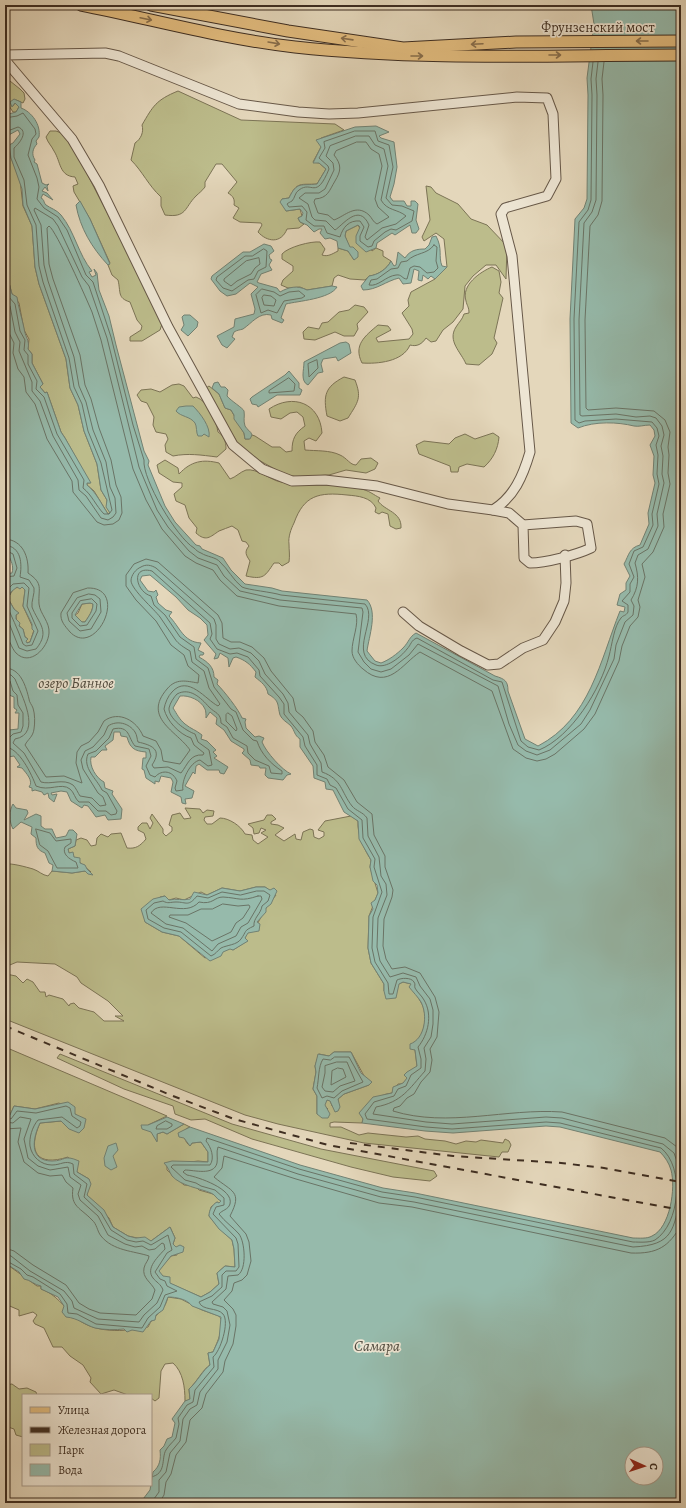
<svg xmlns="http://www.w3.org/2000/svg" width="686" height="1508" font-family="Alegreya,serif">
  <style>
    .green { fill: #bcbc8b; stroke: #7c7456; fill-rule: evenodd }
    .water { fill: #96baab; stroke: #728274; fill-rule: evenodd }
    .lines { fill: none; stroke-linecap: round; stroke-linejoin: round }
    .shore { stroke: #6a7466; stroke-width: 1 }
    .minor-casing { stroke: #675848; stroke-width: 11 }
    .major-casing { stroke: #3d2d21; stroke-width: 13 }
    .minor { stroke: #ede5d3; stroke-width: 9 }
    .major { stroke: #e2bc7e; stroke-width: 11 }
    .rail { stroke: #3d2d21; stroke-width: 2; stroke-dasharray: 7 7; stroke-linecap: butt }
    .oneway { stroke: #876d4b }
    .labels { text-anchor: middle; stroke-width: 3.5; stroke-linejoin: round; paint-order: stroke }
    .street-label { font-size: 14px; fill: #3d2d21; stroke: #ede5d3 }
    .water-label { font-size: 15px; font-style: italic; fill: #4f493d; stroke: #ede5d3 }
  </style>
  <rect width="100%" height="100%" fill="#e4d7bb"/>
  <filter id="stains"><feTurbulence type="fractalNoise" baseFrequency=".005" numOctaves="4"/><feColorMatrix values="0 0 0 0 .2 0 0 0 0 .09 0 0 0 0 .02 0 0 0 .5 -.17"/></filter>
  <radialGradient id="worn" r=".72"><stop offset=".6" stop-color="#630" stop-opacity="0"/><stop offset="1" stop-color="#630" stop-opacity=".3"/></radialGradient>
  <g class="green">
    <path d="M5,77L20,89L24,93L25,99L23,103L16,100L12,103L13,106L15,103L19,107L16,112H13L9,106L6,104Z"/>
    <path d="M178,91L241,120L335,124L344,130L321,138V147L313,162L319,163L326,169L317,184C301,185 297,181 289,198L282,199L286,211L300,209L302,216L298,218L300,222L304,224L299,228L287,229C281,244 267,242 258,232L262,225L261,223L240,222L233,218L239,208L234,205C235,199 233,196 228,193L237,182L222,164H216L205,182V187C202,191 199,193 196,196C184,208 187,218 165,215L161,206V197C148,185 143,172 131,160L135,143C141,139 144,132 142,125C153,106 156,100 178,91Z"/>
    <path d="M50,131H56L64,134L81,162L133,263L162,324L160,330L142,341H130V337L141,330L142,326L137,320L130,302C117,298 121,292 118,280L112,275L108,265L110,263L90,219L74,192L73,186L78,184L75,177C59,176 61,162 54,151C51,145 48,143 46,137Z"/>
    <path d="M5,138L9,145L11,158L20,180L23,206L32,226L35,267L39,284L66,359L70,388L78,405L84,431L97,464L101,490L107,500V507L110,513L108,514L94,491L87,485V483H90L65,438L61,432L47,392L45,393L40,387L43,384L32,363V354L28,349L29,339L24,330L19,303L12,294L8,279L5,277Z"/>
    <path d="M426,186L431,187L436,193L458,204L471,219L487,225L507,246L506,279L496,265H486L473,276L465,286L463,309L453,322L443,330L436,341L431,342L426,338C422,344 417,347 410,345C403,362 377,364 362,363C353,345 365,336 378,325L388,326L391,330L376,338L378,342L409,339L413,334L412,329L402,313L409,306L408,300L411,292L435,279L447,267L444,239L436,233L424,241L422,237L430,220Z"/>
    <path d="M358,225L372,251L376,248L383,251V256L391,261C387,269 378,275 369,276L365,280L350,279L338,275L334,278L332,286L307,290L300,287L288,288L281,285L283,280L293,271V266L282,259V254C288,247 311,241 320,242L325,249L322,255C328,257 332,254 338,251V248L348,251L354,260L345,236L346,231Z"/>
    <path d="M492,267L499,271L501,282L499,293L503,298L494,338L497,343L492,354L479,365L466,364C461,352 447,341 456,327C459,322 462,320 464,314L469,313C469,307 467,306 466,301C461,285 480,272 492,267Z"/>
    <path d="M355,305L364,307L368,312L357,324L358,329L354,336H344L335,332L315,340L304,339L303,332L308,327L319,329L322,323L328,322L339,312L349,310Z"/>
    <path d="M344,377L355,380C362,398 358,402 348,418L340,421L327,416C323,395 325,387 344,377Z"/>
    <path d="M179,384L184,386L193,398L196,397C208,401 216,420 218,432C224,436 226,441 226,449L217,457C201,455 188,453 173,456L166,452L165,445L168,439L166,434L156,432L153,425L154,417L147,403L141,401L137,395L141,390L151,389L160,392L172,385Z"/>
    <path d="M209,386L219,394L225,408L231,410L244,433L245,439H249L252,435L255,436L272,447H280L286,452L292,451C292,439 295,433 305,426L303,417L297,412L290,413L281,419L271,417L269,409C293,393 320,403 322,433L316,441L309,438L304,441L305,450C316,451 330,450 340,455C347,458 350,465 356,465L361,459L371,458L378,463L375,469L366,473L346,470L329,475L297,477L284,474L242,451L206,388Z"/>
    <path d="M493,433L499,437C498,449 493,459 484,467L467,464L459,467L458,472H451L450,466L419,454L416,445L424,441L449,444L455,438L465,434L475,439Z"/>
    <path d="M165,460L178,468L179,474C191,461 203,459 219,463L230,479C236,477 240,472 246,470C257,468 270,480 281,482C307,489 334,481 361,489C368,490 374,495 380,498L378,501C385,511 402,512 401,528L396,529L390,526L388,514L382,512L379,514L375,512L376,508C371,497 358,496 347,495C319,492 304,495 294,523C291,529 288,537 289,544C289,551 290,555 289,562L282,566L279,563H274C265,576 264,580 246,576L250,561C246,555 244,552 249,546L246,542L242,541L238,530L232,526C228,528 223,529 219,531C210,537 206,542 196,533L197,528L189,518L185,505L176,501L174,494L182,487V483L173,482L159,473L157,465Z"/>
    <path d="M22,587L25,590L23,606L34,630L30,642L26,643L25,641L28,639L25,637L23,629C18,626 16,621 16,615L18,613L14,609L8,598L14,588Z"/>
    <path d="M90,603H93C93,611 89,616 85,622H82L75,615L78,613L82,604Z"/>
    <path d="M185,808L200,809L203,813L207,810L214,811L213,816L205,817L204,820L207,824H212L220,818C229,818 241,826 245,834L252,835L253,840L258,844L268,837L261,833L266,830L261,828L259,833L254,834L253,828L248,824L264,820L267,815H272L276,819L271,822V824L278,825L284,828L275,835L284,841L295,834L296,839L301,840L303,832L310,829L313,830L314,837L319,839L324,836V832L318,830L325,821L351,816L358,821C357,834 364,849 371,860L370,867L378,893L369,916L368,948L371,963L384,984V991L403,982L412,984C414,991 418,997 422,1004C428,1017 425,1039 410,1045L415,1050L417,1066L403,1084H398L392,1093C375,1095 372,1104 360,1113L363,1119L362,1123L334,1122L330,1123V1127H341L359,1135L368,1133L406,1137L418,1136L425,1139L445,1141L456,1144L466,1141L476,1142L481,1140L503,1143L505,1139L509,1141L511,1145L508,1152H502L499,1157L364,1143L278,1124L245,1115L5,1019V972L6,974L16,976L23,983L27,979L33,982L40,992H45L46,997L49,995L63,999L69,1006L70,1004L74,1003L79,1008L94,1012L104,1021H124L115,1016H123L108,1001L81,983L77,977L55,964L17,962L5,967V864C12,863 26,867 33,869C39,871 42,875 48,876L52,871L72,873L85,871L91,872L69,853L68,849L75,846L76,840L81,838L87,840L91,846L96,845L97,838L101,834L108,837L111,834L121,833L127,848C136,849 140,846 146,839L144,833L138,830V827L142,823H147L150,829L153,823L150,818L152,814L163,829V833L166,836L172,831V827L169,825L172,815L180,813L184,819L191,818ZM256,887H265L276,895L266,908L254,930L247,933L245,938L247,941L233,950L230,948L205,958L179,936L162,932L145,922L160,897L165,896L169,900L176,898L184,900L201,892L207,895L222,888L240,891ZM334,1052H351L369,1085L344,1094L338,1099V1105L332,1106L330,1100H327L324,1105L328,1109L317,1114V1096L313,1089L316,1072L315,1066L319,1054L329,1056Z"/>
    <path d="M5,1047L167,1116L148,1125L157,1141V1134L163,1132L167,1134L184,1124L190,1127L186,1129C184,1137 184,1141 190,1146L192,1143L201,1142L208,1152V1162L198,1161L167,1165V1170L184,1185L195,1186L199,1190L213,1194L221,1201L219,1203L217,1202L211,1207L209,1216L219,1228L232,1240L234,1249L235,1267L225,1266L217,1273L219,1284L210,1292L201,1297L169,1283L158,1271L171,1256L177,1255L176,1247L173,1244L175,1238L170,1227L151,1241L128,1236L113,1227L109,1218L87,1195L89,1179L77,1172L68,1157C37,1167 27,1152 40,1123L61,1121L69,1129L78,1116L59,1103L35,1109L14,1106L10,1115L5,1110Z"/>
    <path d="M60,1054L232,1124L321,1149L434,1171L437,1176L430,1181L393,1177L351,1167L252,1139L205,1119L191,1120L175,1114L173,1106L124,1089L57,1058Z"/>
    <path d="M5,1263L37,1286H41V1289C56,1294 63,1306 74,1316C92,1334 125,1332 148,1327C154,1313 164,1314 168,1297L181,1299L202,1310L219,1316C226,1324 217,1343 213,1352L208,1353L210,1365C203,1369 197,1382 189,1389L190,1400L185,1401C185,1387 183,1372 173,1363L165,1364L161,1371L159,1398L155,1401L151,1398V1395H128L114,1390L101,1394L90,1382L91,1378L83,1365L70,1356L62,1347H53L44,1328L35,1324L33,1321L37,1315L33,1312L19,1316V1310L5,1304Z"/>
    <path d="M12,1384L19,1389L27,1388L36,1392L37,1395H23V1437L16,1435L14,1429L5,1426V1385Z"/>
  </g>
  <g class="water">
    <path d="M591,5H681V1503H140L150,1490L153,1472C160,1466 161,1459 160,1450L164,1446L167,1439L172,1437L175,1423L172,1419L185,1401L190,1399L189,1389C197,1382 203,1370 210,1365L208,1353L213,1352L219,1339L221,1317L192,1306C187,1299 176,1297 168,1297L163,1310L156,1315L155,1320L151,1321L143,1332L132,1330L127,1332L124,1329C116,1330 104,1330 95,1328C85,1325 78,1318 66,1317L62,1312L64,1306L58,1297L41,1289V1286C34,1285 31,1280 24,1279L19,1272L5,1263V1110L10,1115L14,1106L35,1109L68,1102L75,1107V1114L86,1119L84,1128L79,1133L69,1129L61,1121L40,1123C33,1137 28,1161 52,1161C66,1161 63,1154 79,1161L77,1172L89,1179L91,1184L87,1195L104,1210L113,1227L128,1236L136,1238L145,1237L151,1241L170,1227L175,1238L173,1244L176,1247L180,1245L184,1247L183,1252L171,1256L159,1271L163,1276L170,1277V1283L201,1297L210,1292L219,1284L217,1273L225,1266L235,1267L234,1249L232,1240L219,1229L209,1216C209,1210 212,1205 217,1202L219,1203L221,1201C216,1199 216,1195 211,1193C199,1188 181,1186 172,1176C169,1171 168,1167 164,1163L172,1161L208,1162V1152L201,1142L192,1143L190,1146L184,1138L179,1137L178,1133L190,1127L300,1165L383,1188L415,1193L633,1238C639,1238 647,1239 652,1236C670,1228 676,1188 671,1170C669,1163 665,1157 660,1152L560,1127L546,1126L453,1133L425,1131L362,1123L363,1119L359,1113L373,1097L392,1093L393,1087L403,1083L407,1078L404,1075L407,1072L417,1066L415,1050L410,1049V1044C425,1039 428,1015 421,1002C418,997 413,992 409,987L411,984L403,982L399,984L396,998L386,999L384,991V984L371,963L368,948L369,916L373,909L371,903L375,900L378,893L377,885L373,881L370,867L371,860L359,839L358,821L344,812L333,790L326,789L325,782L314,778L313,766L300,747V739C294,735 295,731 291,726C287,722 282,720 280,715C277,704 280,701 268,694C267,686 261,682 255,677L256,672C250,664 245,660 236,657L233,658L229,667L228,658L220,653L218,658L214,659L216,654L204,640L208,635L207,625L200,618L188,610L176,597L150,575L142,576L140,580L148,591L154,592L156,590L158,595L156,597L158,603L166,610L172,612L169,616C180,627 183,642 201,643L198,650L204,653L203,655H200L199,657C208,662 214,667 214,677L218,680L217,684C224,691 239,710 242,718L246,719L245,722L246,728L255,737L259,736L264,738L262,742C266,752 282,770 291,774L287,775L283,780L268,778L265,775L266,768H260L259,766L251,765L250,760L242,753L244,751V749L231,741L224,730L216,724L217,718L210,712L206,718C206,715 206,711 205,709C201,700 189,695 180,696L173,708C177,714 179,719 185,724C191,729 196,730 202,735L201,739L207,741L216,750L213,752L217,756L214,758L228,767L224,774L220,773L219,770H207L199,764L196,766L195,774L193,772L185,786L194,791L192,798L185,799L186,804L182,803L181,797L171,792L173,782L171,778L161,776L159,782L155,781V784L146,778L144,770L142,769L143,758H146V752C134,751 130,748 127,737L121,736L120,732H114L113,740L105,746L107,750H102L95,757H91C89,766 96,778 104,782L105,788L113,791L112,794L122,809L121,819L108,820L105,815L96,817L88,806L84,805L82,808L71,801L67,792L61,791L51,793L52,795L57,794L54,802L49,798L48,793L44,795L42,792L35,790L32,791V788L29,787C34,781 26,773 22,768L17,767L20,765L14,756L8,757L9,751H5V736L9,730L18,729L19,713H15L17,710L14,708V697L9,695L5,676V574L12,573C16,559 0,551 7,538L5,535V276L8,279L12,294L17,297C18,306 22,318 24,328C25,337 30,340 28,349L32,354V363L43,384L40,387L45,393L47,392L61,432L65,438L91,483H87V485C96,492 102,505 108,514L110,513L106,507L107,500L101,490L97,464L84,431L78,405L70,388L66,359L39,284L35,267L32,226L23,205L22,189L11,158L9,145L13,143L20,134L18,130L5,137V115L16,112L19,107L15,103L12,107L10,102L14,99L21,102V108C32,112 41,125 39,137L36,141L37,144C33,148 31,154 35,160L34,162L37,164L42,183L46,185L49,184L47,186L48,191L45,187L42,191L47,193L53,200L43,194L41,198C45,200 43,202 46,205C50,208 57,210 61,215C75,232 78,254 92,271L89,272L92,277L96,275L94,269L97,273L99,290L109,316L116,345L144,451L149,461L148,465L165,506L175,522L196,545L200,546L202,549L223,558L231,570L245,584L272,588L282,591L367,600C378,612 369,636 367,651L375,661L381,663C389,660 397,654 403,648C409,642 409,637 416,633L495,676C505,679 508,681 508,691L525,739L538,746C590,719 600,661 620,611L624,612L625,607L617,605L620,594L626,590V583L630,576L624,564C629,555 629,548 640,545L649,524L648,513L655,483L653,475L654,456L650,445L655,436L654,430L650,425C644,425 639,427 634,426C618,422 595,421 578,428L571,423L570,319L575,219L584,208L587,199L588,95L587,78L594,24ZM17,587L20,589L22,587L25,590L23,606L32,624V629L34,631L30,642L27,643L26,641L28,639L25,637L23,629L19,626L20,623L16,619V615L19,613L14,609L8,599L11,592ZM90,603L93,604C93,611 89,616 85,622H82L75,615L82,604ZM632,1454H656V1478H632Z"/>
    <path d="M376,126L389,132L379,136L381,138L394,142L397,167L394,184L390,197L393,201H404L407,206H411V201H415L418,204L416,220L419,229L416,233H412L410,225L395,235L392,233L377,243L376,248L366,252L356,243V236L360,227L358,225L346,231L345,236L350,247H353L358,252V257L354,260L348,251L338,248L337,241L330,238L325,239L320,233L322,229H319L314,232L307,225L300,222L298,218L302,216L303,213L300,209L286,211L280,202L282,199L289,198C297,181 301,186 317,184L326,169L319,163H313L321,147L316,140L355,127Z"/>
    <path d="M80,201L90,219L110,264L108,265C92,248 80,228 76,205Z"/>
    <path d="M436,236C443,249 438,256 442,266L447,267L435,279L431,276L428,279L423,275L422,281L418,280L419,271L414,269L411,283L403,284L399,278C386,281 377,290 363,290L361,286L369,276C378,275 387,269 391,261L394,266L396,265L398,252L405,258C410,250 417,249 425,249L429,245L432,237Z"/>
    <path d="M264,244L271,246L274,251L269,255L270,259L272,260L269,265L272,270L261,274L257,282L259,283L277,288L280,292C289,287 297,285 307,290L332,286L337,287C330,299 298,301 286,304L281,318L284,320L282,323L272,319L271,315C259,312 252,323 243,329C240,330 237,330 234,332L232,337L235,339L227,348L222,345L217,336L234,327L235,319L254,314L255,309L251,294L258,287L250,283L236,294L227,296L220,291L211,279L212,276L243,252H250Z"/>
    <path d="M184,315H190L198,322L197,327L188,336L181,330L184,325L182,317Z"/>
    <path d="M346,342L349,344L351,353L338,361L336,357L323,359L321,364L323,372L318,373L308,385C300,381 304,370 304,362L340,343Z"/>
    <path d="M289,371L299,383V388L302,390L300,395H277L258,407L257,405L252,404L250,399L252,397L285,375Z"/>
    <path d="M218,382L221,387H225L228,390L227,396C231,401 243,408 244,411C245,417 243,420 245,426C247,430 251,431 252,435L250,439H245L244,433L234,419V415L231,410L225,408L219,394L212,388L214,383Z"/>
    <path d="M186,406H193C200,413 211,427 209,437L204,434L202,436H198C196,433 197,426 195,423C190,416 181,417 176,411L179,407Z"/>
    <path d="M13,804L16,808L27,810L28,813L24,820L36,814L41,816V826L45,829H52L56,838L66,836L69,830H73L77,834L75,846L68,849L69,853L73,852L74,857L80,858V863L85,865L87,869L93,875L88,874L85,871L72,873L52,871L53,865L49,863L45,853C37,850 36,846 36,838L31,834L32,827L21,822L13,829C9,822 9,810 13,804Z"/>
    <path d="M256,887H265L270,890L274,888L277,891L271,904L266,908V912L257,922L260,924L259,931L248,933L245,938L248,941L233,950L230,949L223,952L221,956L210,961L179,936L162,932L145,922L141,909L153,899L165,896L169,900C176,898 183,901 190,899L194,892L207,895L222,888L240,891Z"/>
    <path d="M334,1052H351L361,1073L372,1082L369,1085L344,1094L338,1099L340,1107L338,1111L335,1112L330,1101L327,1100L325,1105L330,1114L328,1118H322L317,1114V1096L313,1089L316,1072L315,1066L318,1054L329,1056Z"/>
    <path d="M167,1117L184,1124L167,1134L163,1132L157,1134V1142L151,1132L142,1129L141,1125H148Z"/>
    <path d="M116,1143L118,1150L113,1156L117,1167L111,1170L105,1166L104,1158L108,1146Z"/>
  </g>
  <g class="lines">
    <g class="shore">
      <path d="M5,118L17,116L23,113L35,129L36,134L32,139L28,155L37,178L39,187L37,199L44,208L58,217L67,230L86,275L93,282L111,337L133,425L144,460C142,479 177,538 194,548C196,550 198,552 201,553C207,557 216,557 220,562C228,569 233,580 242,587C248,590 272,592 281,595L365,604C379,619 347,654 376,665C386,669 401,657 407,649C411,645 411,640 417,638L493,680L502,682L521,741L528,747L539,750C571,737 601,689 609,656C612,645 614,626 621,618C623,615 626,616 628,612V605L622,601L630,592V584L634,577L629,564L634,551L643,547L653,525L652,514L659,484L657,474L658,455L656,445L659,436L657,428L652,422L616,419L585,421L579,423L575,420L574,319L579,222L588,210L591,200L592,95L591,79L593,62"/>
      <path d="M355,131H375L378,141L389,145L393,167L386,198L392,205L402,206L414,211L412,221L396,230L391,229L385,232L374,241L372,246L368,247L360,241V236L364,227L360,221C349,220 343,227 340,237L327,233L324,226H314L306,220L307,212L302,206L289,207L287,204C288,203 290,202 292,201C295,198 295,192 299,190C312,180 316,201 329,169L328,166L319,158L325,148L324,142Z"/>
      <path d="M5,132L18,127C29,131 20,143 14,148V157L24,180L27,205L36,225L39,266L43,282L69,358L74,387L82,404L88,431L101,463L112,510L109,514H104C96,506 92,495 83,488L84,480L57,434L44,397L36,389L37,381L28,364V355L24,350L25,340L20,331L15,304L8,296L5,286"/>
      <path d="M356,136H369L375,145L384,149L388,166L381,200C387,211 398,209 406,216L396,224L382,228L367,240L365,237L369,225C359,202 342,226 335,230L326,221L315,220L312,217L308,204L299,198L305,193H319L325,189L334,170L333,163L326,156L330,146Z"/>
      <path d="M357,142H366L371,149L379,154L382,166L375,199L378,207L389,217L377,224C373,222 372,218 369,215C356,203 345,216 334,220L328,215L318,213L314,202L315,199C328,198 329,191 335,181C341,171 342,165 334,155L336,151Z"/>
      <path d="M434,245L437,247L436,261L438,268L434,272L427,273L420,267L414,266L410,268L407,279C402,279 402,274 396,275C386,276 378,287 369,285L371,280L377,279L391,269L398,268L401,262L407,261C416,252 427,255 434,245Z"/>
      <path d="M264,249L267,251L266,267L258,271L254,279L248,280L232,291L223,288L216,280L217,277L245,256H252Z"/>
      <path d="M259,258L260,264L255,268L251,274L237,281L231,286L224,281V279L246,261Z"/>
      <path d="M262,289L274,292L280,296L289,292L299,291L305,296L302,298L284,301L277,313L268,310L261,313L256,295Z"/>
      <path d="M264,295L271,296L276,300L274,306L264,305L262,298Z"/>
      <path d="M5,300L10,306L15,332L20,342L19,351L32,382V391L40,401L53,436L78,480L79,490L86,496L101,518L108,520L113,517L116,513L115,498L110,487L106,462L93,430L86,402L79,386L74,357L48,281L44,265L41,225L34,210L35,208L53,219L58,226L82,277L89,286L107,338L139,467L157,510L168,527L189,551L198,558L217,565L224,576L240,591L280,600L362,608L363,612L358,652L364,662L371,669L381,672L391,669L409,655L418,644L498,686L509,724L518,745L526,751L537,755L550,750L581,724L590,710L614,659L616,645L625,622L633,615L634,606L631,600C639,587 639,577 635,563L638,555L648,549L658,526L657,514L664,483L662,474L663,456L661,446L664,435L662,426L656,418L650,416L636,417L616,414L582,416L580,415L579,320L584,223L592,212L596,200L597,95L596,79L598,62"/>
      <path d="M5,310L9,333L14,343L13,353L18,369L24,377L26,392L35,404L47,439L72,481L73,492L97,522L104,525L113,524L119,520L122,513L121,497L116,485L111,460L99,428L91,399L85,385L80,355L53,279L49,264L47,228L49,226C56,230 87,300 92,312L101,340L133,469L146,500L162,529L185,556L196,563L213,570L220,580L237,596L279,606L356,614C359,625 352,639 352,651C352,658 358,665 363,669C388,691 402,664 420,652L492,691L513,749L526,758L537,761L546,759L555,754L584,729L595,714L619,661L622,646L630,626L638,617L640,607L638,600L645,577L642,564L653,552L664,527L663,514L670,484L668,473L669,455L668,447L670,432L665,420L654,411L616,408L588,410L586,408L585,320L590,226L598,215L602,201L603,95L602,79L604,62"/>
      <path d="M317,360L318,368L309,377L308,364Z"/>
      <path d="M289,378L295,384L294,391L269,393V391Z"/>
      <path d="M5,539C23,540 29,557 28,573C44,584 38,588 39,604C40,614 50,622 49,633C48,648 30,667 16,653C12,649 8,637 5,631"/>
      <path d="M5,545C22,547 22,564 20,577L29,580L34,588C35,593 31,602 32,607C38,623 51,631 36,649L27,651L19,648L5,613"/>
      <path d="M5,550L13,554L17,568L14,576L5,577"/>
      <path d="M88,588C130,587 96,659 70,632C65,626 60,621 61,613L73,593Z"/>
      <path d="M89,594L95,595L100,599L101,612L91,629L80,631L69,621L67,613L77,598Z"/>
      <path d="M5,596L8,589L13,584L24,583L29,588L27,606L38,631L32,645L26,646L23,644C18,629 11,616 5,601"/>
      <path d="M92,599L97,604L96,611L87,625L80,626L72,618V613L80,601Z"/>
      <path d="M5,668C21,668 26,687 29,699C29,702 32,705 33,708C35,714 35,723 34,729C33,737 28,739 25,745L46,777L64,776L82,783L76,763L77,752L81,746L89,742L98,732L104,721C119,710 137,721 143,736L156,741L161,750L163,761L180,764L190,750C177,731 142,718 167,689C176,678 186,681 198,683L199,675L188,666L184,655L171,645L156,621L136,600L126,586V575L134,564L146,559L158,562L218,615L222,623L223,638L231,642H240L252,647L264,658L271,671L293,698L296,711L303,717L313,731L315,742L324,755L328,767L344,780L357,802L372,814L374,835L385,856V867L393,890L392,897L384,919L383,946L386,959L392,969L405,967L420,973L435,997L439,1012L437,1037L430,1049L432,1060L430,1072L421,1082L414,1094L407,1098L400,1106L394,1108L393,1111C448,1128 506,1108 562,1112L665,1138L677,1147L681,1155"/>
      <path d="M5,674L11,675L15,679C21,694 43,734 15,739L13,743L24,753L41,782C51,785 63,778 73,785C76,788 78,793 80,796L92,798L100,806L106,805L103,797L98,793L83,769L81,760L85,751L93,747L104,735L108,726C117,720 129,723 135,732C137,735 137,739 138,742C151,745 163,749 152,765L154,768L168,767L181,773C188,764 190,754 203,755L204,753L194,745L191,738C179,734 167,721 164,709C165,703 168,696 172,692C188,674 206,700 218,706L220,704L209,688L204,671L192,662L190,651C185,648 178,644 175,639C170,632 165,624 160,617C154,609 132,590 131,581C131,575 136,569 141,567C146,564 151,565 156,568L214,619L216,625V639L219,644L230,649L239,648L251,653L259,661L265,674L283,694L288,703L289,712L308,735L310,744L321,763L322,772C342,779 341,792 352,806C356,811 363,812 367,818L368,836L379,857L381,876L386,884L387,895L378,918L377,947L380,961L390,977L403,973L416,977L420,986L430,999L433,1010V1024L431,1037L424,1048L426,1059L425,1071C409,1089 402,1102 376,1107L373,1114L426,1122L452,1124L546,1117L562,1118L663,1144L674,1153L681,1173"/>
      <path d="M5,679L10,681L13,691L17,695L18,705L23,713V726L21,732L13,734L9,738L5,739"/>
      <path d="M228,713L232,716L237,729L236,731L226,721V715Z"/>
      <path d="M5,747C19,747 32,775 36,786C49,792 61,782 70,789C74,792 75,799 79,802H89L98,811H106L111,815L116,814L117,811L107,793L102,790C97,779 82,768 88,754L96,751L109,738L113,729C130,725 128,738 135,746L149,749L151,756L146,766L150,775L155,777C162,769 173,771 177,781L175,788L176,791L183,790C181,781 190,762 200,760L208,766L212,765L209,750L198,742L195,734C186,731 168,718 169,708C170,703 174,697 177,694C190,687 201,698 209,707C215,713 221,713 221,723L227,727L233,738L247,746L248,753L255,760L269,766L271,773L282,774V771C271,764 261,754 257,741L253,740L243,730L236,712L231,709L214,687L208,668L196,659L194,647L180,637L165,615L154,605L151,596C136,592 130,565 152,571L210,623L212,634L210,639L217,649L230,654L237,653L248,657L259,670L260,676L279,697L284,704V714L303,737L305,746L317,765V775L327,779L330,785L336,788L348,809L362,820L363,838L375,859L374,867L382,892L373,917L372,948L375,962L388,983L389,994H393L397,980C401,978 411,977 414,982C416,985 414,985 415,988C417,992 422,996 424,1000C433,1015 428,1035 418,1047L421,1059V1068L411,1075L406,1086L398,1089L394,1096L374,1102L365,1114L367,1119L426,1127L452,1129L546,1122L560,1123L661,1148C685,1167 680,1224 655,1240C649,1243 639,1242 633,1242L415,1197L382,1192L299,1169L207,1138L206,1141C211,1147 215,1158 210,1165H173L171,1167L185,1180L196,1183L201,1186L215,1190L224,1198V1205L216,1207L213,1214L236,1238L238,1244L239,1267L236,1271H226L222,1275V1287L212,1296L199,1302C202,1311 217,1307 223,1314C230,1322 220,1352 213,1357L214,1367L195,1390L193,1402L187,1405L178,1418L179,1424L176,1438C172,1443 169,1445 166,1450C161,1458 167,1474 151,1477"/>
      <path d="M36,829L50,833L56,841L71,839V843L65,847C62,854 69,859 76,862L78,868H57L48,851L40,845Z"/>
      <path d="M257,891H264L270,895L268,901L262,906C261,914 253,918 254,926C243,931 247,931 241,939C237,945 227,945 221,948C217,951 216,954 211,956L181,932L164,928L148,919L146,910L154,903L163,901C168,904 170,902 176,902C187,902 188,907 197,896L208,898L222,892L240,895Z"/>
      <path d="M258,896H261L262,899L248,923L241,927L236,936L218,944L212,951L183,928L166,924L151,913C160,898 185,918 199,902C213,905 214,897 223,897C240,898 240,902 258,896Z"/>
      <path d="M223,904L238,906L249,905L250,907L243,918L236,923L231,932L212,941L186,923L169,917L170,915H188L201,909H212Z"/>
      <path d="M335,1057H349L363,1082L342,1091L334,1098L327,1096L322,1098L317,1088C319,1079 318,1067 323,1059L330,1060Z"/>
      <path d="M337,1062H347L355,1081L340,1086L333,1092L325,1091L322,1087L325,1073V1066Z"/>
      <path d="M338,1068L343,1069L346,1077L331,1085L332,1071Z"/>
      <path d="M5,1116L11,1119L17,1111L36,1113L66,1106L70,1108L72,1116L81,1122L80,1126L77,1128L62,1117L38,1120C32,1127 29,1138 30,1146C32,1157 41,1165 52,1165C61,1165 65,1160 73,1164L74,1174L87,1184L84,1197L101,1213L111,1230L127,1240L136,1242L143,1241L151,1245L168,1235L172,1250L167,1253L155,1272L160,1279L165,1281L167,1286L177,1291L165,1295L160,1307L148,1318L142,1328L96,1324L77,1314L68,1313L67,1304L60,1294L33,1277L27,1275L21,1269L5,1260"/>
      <path d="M166,1121L172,1124V1126L167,1129H156L157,1126Z"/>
      <path d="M5,1122L13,1123L20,1117L31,1119L24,1139L28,1158L38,1166L50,1170L68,1167L70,1177L81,1185L78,1194L80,1200L98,1216L108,1235L125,1244L135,1247L142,1246L149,1250L155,1249L162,1243L164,1244L165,1249C159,1256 145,1268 153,1278C156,1282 161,1284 163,1290L157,1303L144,1315L139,1322L98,1319L74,1308L72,1301L64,1291L30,1271L11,1256L5,1254"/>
      <path d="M5,1129L21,1128L18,1142L24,1162L38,1173L50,1176L62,1175L66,1182L73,1188C70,1207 81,1208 92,1220C97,1224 97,1231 101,1236C113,1251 134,1251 149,1256C149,1260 145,1263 144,1268C142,1278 151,1282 155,1290L152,1299L136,1315L100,1313L89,1309L79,1303L66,1285L33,1265L14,1251L5,1248"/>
      <path d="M151,1503L159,1492V1480L166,1472L170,1453L180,1441L183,1419L190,1409L197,1405L200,1392L218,1369V1360L227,1342L230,1325L227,1311L223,1307L213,1304L212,1302L226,1289L228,1276L238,1275C247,1269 245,1242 239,1234C233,1227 225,1222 219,1214C222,1210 228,1210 230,1204C234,1189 198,1177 187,1175L183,1172L185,1170C194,1170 214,1176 217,1163C218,1158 216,1152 218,1147L298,1174L381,1197L414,1202L633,1247C674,1245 673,1230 681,1195"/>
      <path d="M159,1503L164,1495L166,1482L171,1474L176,1455L186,1442L190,1420L202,1408L206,1394L223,1372L225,1361L233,1344L236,1326V1315L233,1309L224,1300L232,1291L234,1283L242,1280L247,1275L251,1261L249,1242L246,1234L230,1216C243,1191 232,1192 214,1177L222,1168L224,1156L296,1179L379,1203L412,1207L631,1253C657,1254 669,1247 681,1225"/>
    </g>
    <defs>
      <g id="minor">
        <path d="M5,55L105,53L119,56L239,104L298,112L329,114L358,113L517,97L547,98L553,114L556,179L547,196L505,208L501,214L512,256L530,452C523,476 514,497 493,510L448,504L377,486L325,480L292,481L262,469L233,445L168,327L99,185L72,139L5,60"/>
        <path d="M493,510L509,513L523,525L524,558L530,563C546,563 576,555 591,548L587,524L576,521L523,525"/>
        <path d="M403,612L419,626L461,651L488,665L499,664L523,648L543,640L555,622L564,601L566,583L565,555"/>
      </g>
      <g id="major">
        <path d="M81,5C152,19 223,39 295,47C423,61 553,55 681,55"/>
        <path d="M151,5L288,31L403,48L516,42L681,41"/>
      </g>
    </defs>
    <use href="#minor" class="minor-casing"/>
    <use href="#major" class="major-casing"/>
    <use href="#minor" class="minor"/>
    <use href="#major" class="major"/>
    <g class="rail">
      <path d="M5,1026L173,1096L234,1119L328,1145L681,1210"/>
      <path d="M350,1143L453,1156L561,1163L604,1168L681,1182"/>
    </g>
  </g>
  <defs><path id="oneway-shaft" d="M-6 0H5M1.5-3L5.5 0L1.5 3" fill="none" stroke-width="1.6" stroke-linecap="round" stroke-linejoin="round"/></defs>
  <g class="oneway">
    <use href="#oneway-shaft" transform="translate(146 19) rotate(12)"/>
    <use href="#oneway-shaft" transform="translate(347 39) rotate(-172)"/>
    <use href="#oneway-shaft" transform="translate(642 41) rotate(180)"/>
    <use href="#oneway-shaft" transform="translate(274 43) rotate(10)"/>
    <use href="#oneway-shaft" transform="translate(477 44) rotate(177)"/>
    <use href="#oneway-shaft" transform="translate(555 55)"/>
    <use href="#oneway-shaft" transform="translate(417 56)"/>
  </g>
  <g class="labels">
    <g class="street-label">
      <text x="598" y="32">Фрунзенский мост</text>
    </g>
    <g class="water-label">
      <text x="76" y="688">озеро Банное</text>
      <text x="377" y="1351">Самара</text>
    </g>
  </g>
  <rect width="686" height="1508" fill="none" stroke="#e4d7bb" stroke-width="20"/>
  <rect x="6" y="6" width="674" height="1496" fill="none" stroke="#3d2d21" stroke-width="2"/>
  <rect x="10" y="10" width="666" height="1488" fill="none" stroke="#3d2d21"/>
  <rect x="22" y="1394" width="130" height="92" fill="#ede5d3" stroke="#a79b8c"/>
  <rect x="30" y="1407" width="20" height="6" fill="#e2bc7e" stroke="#a79b8c"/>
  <text x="58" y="1414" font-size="12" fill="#3d2d21">Улица</text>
  <rect x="30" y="1427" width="20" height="6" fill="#3d2d21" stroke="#a79b8c"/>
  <text x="58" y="1434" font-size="12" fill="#3d2d21">Железная дорога</text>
  <rect x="30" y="1444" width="20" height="12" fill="#bcbc8b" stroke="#a79b8c"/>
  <text x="58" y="1454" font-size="12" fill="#3d2d21">Парк</text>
  <rect x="30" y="1464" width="20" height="12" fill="#96baab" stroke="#a79b8c"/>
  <text x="58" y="1474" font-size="12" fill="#3d2d21">Вода</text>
  <g transform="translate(644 1466) rotate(93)"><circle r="19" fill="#ede5d3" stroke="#a79b8c"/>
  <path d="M0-3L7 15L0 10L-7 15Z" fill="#8f2418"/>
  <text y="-6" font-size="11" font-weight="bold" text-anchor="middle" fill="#3d2d21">С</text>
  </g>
  <rect width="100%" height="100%" filter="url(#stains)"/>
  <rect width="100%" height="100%" fill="url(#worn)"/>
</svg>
